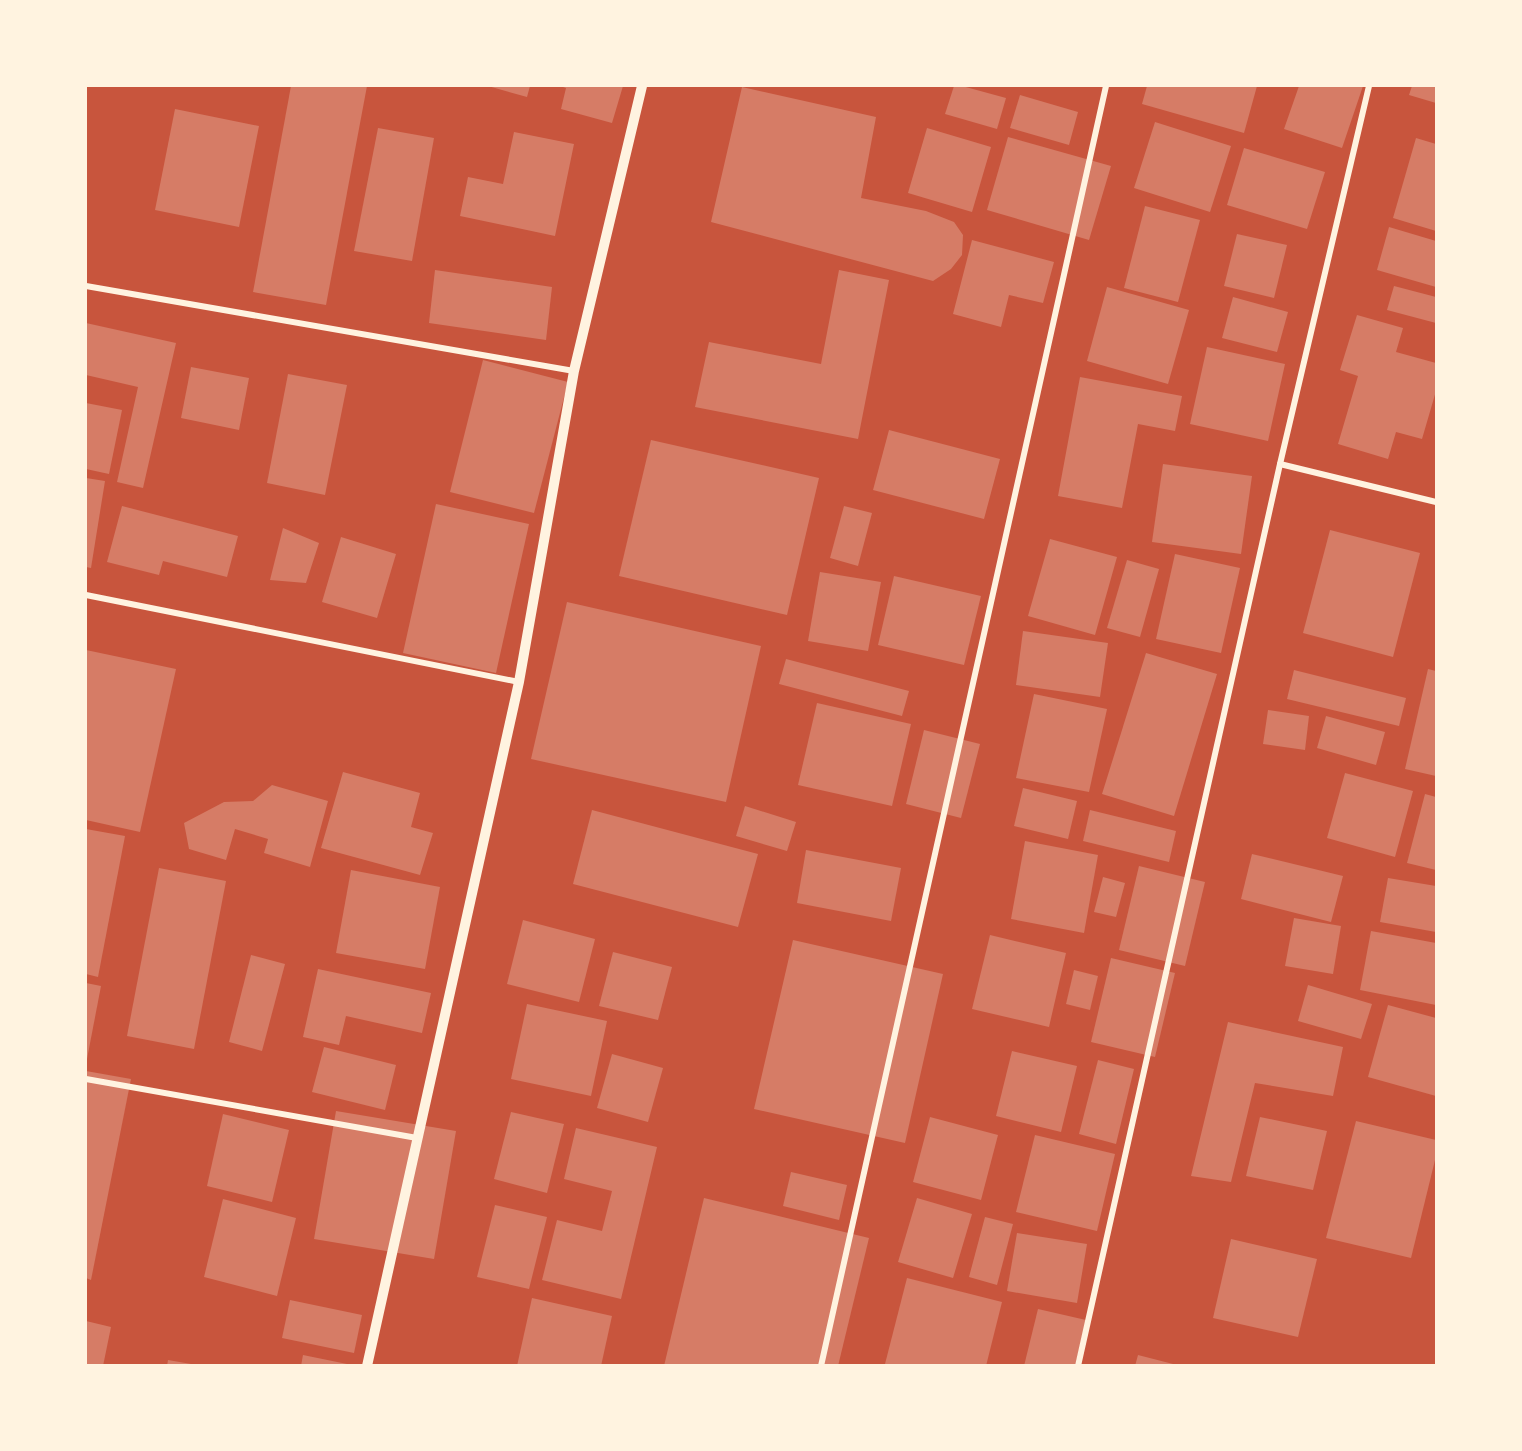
<svg xmlns="http://www.w3.org/2000/svg" width="1522" height="1451" font-family="'Roboto Condensed',sans-serif">
  <style>
    .building { fill: #d67c66 }
    .lines { fill: none; stroke-linecap: round; stroke-linejoin: round }
    .minor { stroke: #fff3e0; stroke-width: 6 }
    .tertiary { stroke: #fff3e0; stroke-width: 10 }
  </style>
  <rect width="100%" height="100%" fill="#c8553d"/>
  <g class="building">
    <path d="M291,86H367L326,305L253,292Z"/>
    <path d="M488,86H530L527,97Z"/>
    <path d="M560,86H623L612,123L561,109L566,88Z"/>
    <path d="M954,86H962L1006,98L997,129L945,114Z"/>
    <path d="M1147,86H1257L1244,133L1142,104Z"/>
    <path d="M1299,86H1363L1342,148L1284,129Z"/>
    <path d="M1412,86H1436V103L1409,95Z"/>
    <path d="M742,87L876,117L861,198L926,211L954,222L963,235L962,255L951,269L933,281L711,222Z"/>
    <path d="M1020,95L1078,112L1069,145L1010,128Z"/>
    <path d="M175,109L259,126L239,227L155,210Z"/>
    <path d="M1155,122L1231,146L1210,212L1134,188Z"/>
    <path d="M378,128L434,138L412,261L354,251Z"/>
    <path d="M927,128L991,147L972,212L908,193Z"/>
    <path d="M514,132L574,144L555,236L460,216L468,177L503,184Z"/>
    <path d="M1008,137L1111,166L1089,240L987,210Z"/>
    <path d="M1416,138L1436,144V231L1393,218Z"/>
    <path d="M1244,148L1325,172L1307,229L1227,205Z"/>
    <path d="M1145,206L1200,220L1178,302L1124,288Z"/>
    <path d="M1389,227L1436,241V287L1377,270Z"/>
    <path d="M1237,234L1287,245L1274,298L1224,286Z"/>
    <path d="M972,240L1054,262L1043,303L1009,295L1001,327L953,314Z"/>
    <path d="M435,270L552,287L546,340L429,323Z"/>
    <path d="M839,270L889,280L858,439L695,407L709,342L821,364Z"/>
    <path d="M1394,286L1436,297V323L1387,310Z"/>
    <path d="M1107,287L1189,310L1168,384L1087,361Z"/>
    <path d="M1233,297L1288,312L1277,352L1222,338Z"/>
    <path d="M1357,315L1403,328L1396,352L1436,363V391L1422,439L1396,432L1388,459L1338,444L1358,376L1340,370Z"/>
    <path d="M86,323L176,343L143,488L117,482L138,387L86,375Z"/>
    <path d="M1207,347L1285,364L1268,441L1190,424Z"/>
    <path d="M483,360L568,382L534,513L450,492Z"/>
    <path d="M191,367L249,378L239,430L181,418Z"/>
    <path d="M288,374L347,385L325,495L267,483Z"/>
    <path d="M1080,377L1182,396L1175,431L1138,424L1122,508L1058,496Z"/>
    <path d="M86,403L122,410L109,474L86,469Z"/>
    <path d="M889,430L1000,459L984,519L873,490Z"/>
    <path d="M651,440L819,478L787,615L619,576Z"/>
    <path d="M1163,464L1252,476L1241,554L1152,542Z"/>
    <path d="M86,478L105,481L91,568L86,567Z"/>
    <path d="M436,504L529,524L496,673L403,653Z"/>
    <path d="M122,506L238,536L227,577L163,561L159,575L107,562Z"/>
    <path d="M844,506L872,513L858,566L830,558Z"/>
    <path d="M283,528L319,543L306,583L270,580Z"/>
    <path d="M1330,530L1420,553L1393,657L1303,633Z"/>
    <path d="M341,537L396,554L377,618L322,602Z"/>
    <path d="M1050,539L1117,557L1095,635L1028,616Z"/>
    <path d="M1175,554L1240,568L1221,653L1156,639Z"/>
    <path d="M1127,560L1159,569L1140,637L1107,628Z"/>
    <path d="M820,572L881,582L868,651L808,641Z"/>
    <path d="M894,576L981,596L964,665L878,645Z"/>
    <path d="M567,602L761,646L726,802L531,759Z"/>
    <path d="M1023,631L1108,643L1100,697L1016,685Z"/>
    <path d="M86,650L176,669L140,832L86,820Z"/>
    <path d="M1146,653L1217,674L1174,816L1102,794Z"/>
    <path d="M786,659L909,691L902,716L779,684Z"/>
    <path d="M1428,669L1436,671V776L1405,769Z"/>
    <path d="M1294,670L1406,698L1399,726L1287,699Z"/>
    <path d="M1034,694L1107,709L1089,792L1016,778Z"/>
    <path d="M817,703L911,724L892,806L798,785Z"/>
    <path d="M1268,710L1309,716L1305,750L1263,744Z"/>
    <path d="M1326,716L1385,732L1376,765L1317,748Z"/>
    <path d="M924,730L980,744L961,818L906,804Z"/>
    <path d="M343,772L420,793L411,827L433,833L420,875L321,848Z"/>
    <path d="M1345,773L1413,791L1395,857L1327,838Z"/>
    <path d="M272,785L328,801L310,867L264,853L268,839L235,829L226,860L189,849L184,823L224,802L253,801Z"/>
    <path d="M1023,788L1077,801L1068,839L1014,826Z"/>
    <path d="M1425,794L1436,797V870L1407,863Z"/>
    <path d="M745,806L796,822L787,851L736,836Z"/>
    <path d="M592,810L758,854L738,927L573,884Z"/>
    <path d="M1090,810L1176,831L1169,862L1083,841Z"/>
    <path d="M86,829L125,836L98,977L86,974Z"/>
    <path d="M1025,841L1098,855L1084,933L1011,919Z"/>
    <path d="M806,850L901,868L891,921L797,903Z"/>
    <path d="M1252,854L1343,876L1331,922L1241,899Z"/>
    <path d="M1139,866L1205,882L1185,966L1119,950Z"/>
    <path d="M159,868L226,881L194,1049L127,1036Z"/>
    <path d="M351,870L440,887L425,969L336,953Z"/>
    <path d="M1103,877L1125,883L1116,917L1094,912Z"/>
    <path d="M1388,878L1436,886V932L1380,922Z"/>
    <path d="M1294,918L1341,926L1333,974L1285,966Z"/>
    <path d="M523,920L595,939L579,1002L507,984Z"/>
    <path d="M1371,931L1436,943V1005L1360,990Z"/>
    <path d="M990,935L1066,953L1049,1027L972,1009Z"/>
    <path d="M793,940L943,974L905,1143L754,1109Z"/>
    <path d="M613,952L672,967L658,1020L599,1006Z"/>
    <path d="M251,955L285,964L262,1051L229,1042Z"/>
    <path d="M1111,958L1175,973L1155,1057L1091,1042Z"/>
    <path d="M318,969L431,993L422,1033L346,1016L339,1045L303,1037Z"/>
    <path d="M1074,970L1098,976L1090,1010L1066,1004Z"/>
    <path d="M86,983L101,986L87,1059H86Z"/>
    <path d="M1308,985L1372,1004L1361,1039L1298,1021Z"/>
    <path d="M527,1004L607,1021L591,1096L511,1079Z"/>
    <path d="M1388,1005L1436,1018V1096L1368,1077Z"/>
    <path d="M1228,1022L1343,1047L1333,1096L1255,1083L1231,1182L1191,1176Z"/>
    <path d="M324,1047L396,1065L385,1110L312,1092Z"/>
    <path d="M1012,1051L1077,1066L1061,1132L996,1116Z"/>
    <path d="M612,1054L663,1068L648,1122L597,1108Z"/>
    <path d="M1098,1060L1134,1069L1116,1144L1079,1134Z"/>
    <path d="M86,1071L131,1079L91,1280L86,1278Z"/>
    <path d="M336,1111L456,1131L434,1259L314,1239Z"/>
    <path d="M511,1112L564,1124L547,1193L494,1179Z"/>
    <path d="M223,1114L289,1130L272,1202L207,1186Z"/>
    <path d="M930,1117L998,1135L981,1200L913,1182Z"/>
    <path d="M1260,1117L1327,1131L1313,1190L1246,1176Z"/>
    <path d="M1356,1121L1436,1140V1156L1411,1258L1326,1238Z"/>
    <path d="M576,1128L657,1147L621,1299L542,1280L557,1220L602,1231L612,1191L564,1179Z"/>
    <path d="M1035,1135L1115,1154L1097,1231L1016,1212Z"/>
    <path d="M791,1172L847,1185L839,1220L783,1206Z"/>
    <path d="M704,1198L869,1238L838,1366H664Z"/>
    <path d="M917,1198L972,1214L953,1278L898,1262Z"/>
    <path d="M223,1199L296,1218L277,1296L204,1277Z"/>
    <path d="M495,1205L547,1217L529,1289L477,1277Z"/>
    <path d="M985,1217L1013,1224L997,1285L969,1277Z"/>
    <path d="M1017,1233L1087,1244L1077,1303L1007,1291Z"/>
    <path d="M1231,1239L1317,1259L1298,1337L1213,1318Z"/>
    <path d="M907,1278L1002,1302L986,1366L885,1364Z"/>
    <path d="M532,1298L612,1316L601,1366H517Z"/>
    <path d="M290,1300L362,1315L354,1353L282,1338Z"/>
    <path d="M1038,1309L1086,1320L1075,1366H1024Z"/>
    <path d="M86,1321L111,1327L103,1366H86Z"/>
    <path d="M303,1355L347,1364V1366H301Z"/>
    <path d="M1138,1355L1177,1365V1366H1135Z"/>
    <path d="M168,1360L191,1364V1366H167Z"/>
  </g>
  <g class="lines">
    <g class="minor">
      <path d="M86,286L574,371"/>
      <path d="M1280,464L1436,502"/>
      <path d="M86,595L519,682"/>
      <path d="M86,1079L417,1138"/>
      <path d="M821,1366L1106,86"/>
      <path d="M1078,1366L1280,464L1369,86"/>
    </g>
    <path class="tertiary" d="M367,1366L519,682L574,371L642,86"/>
  </g>
  <rect width="1522" height="1451" fill="none" stroke="#fff3e0" stroke-width="174"/>
</svg>
